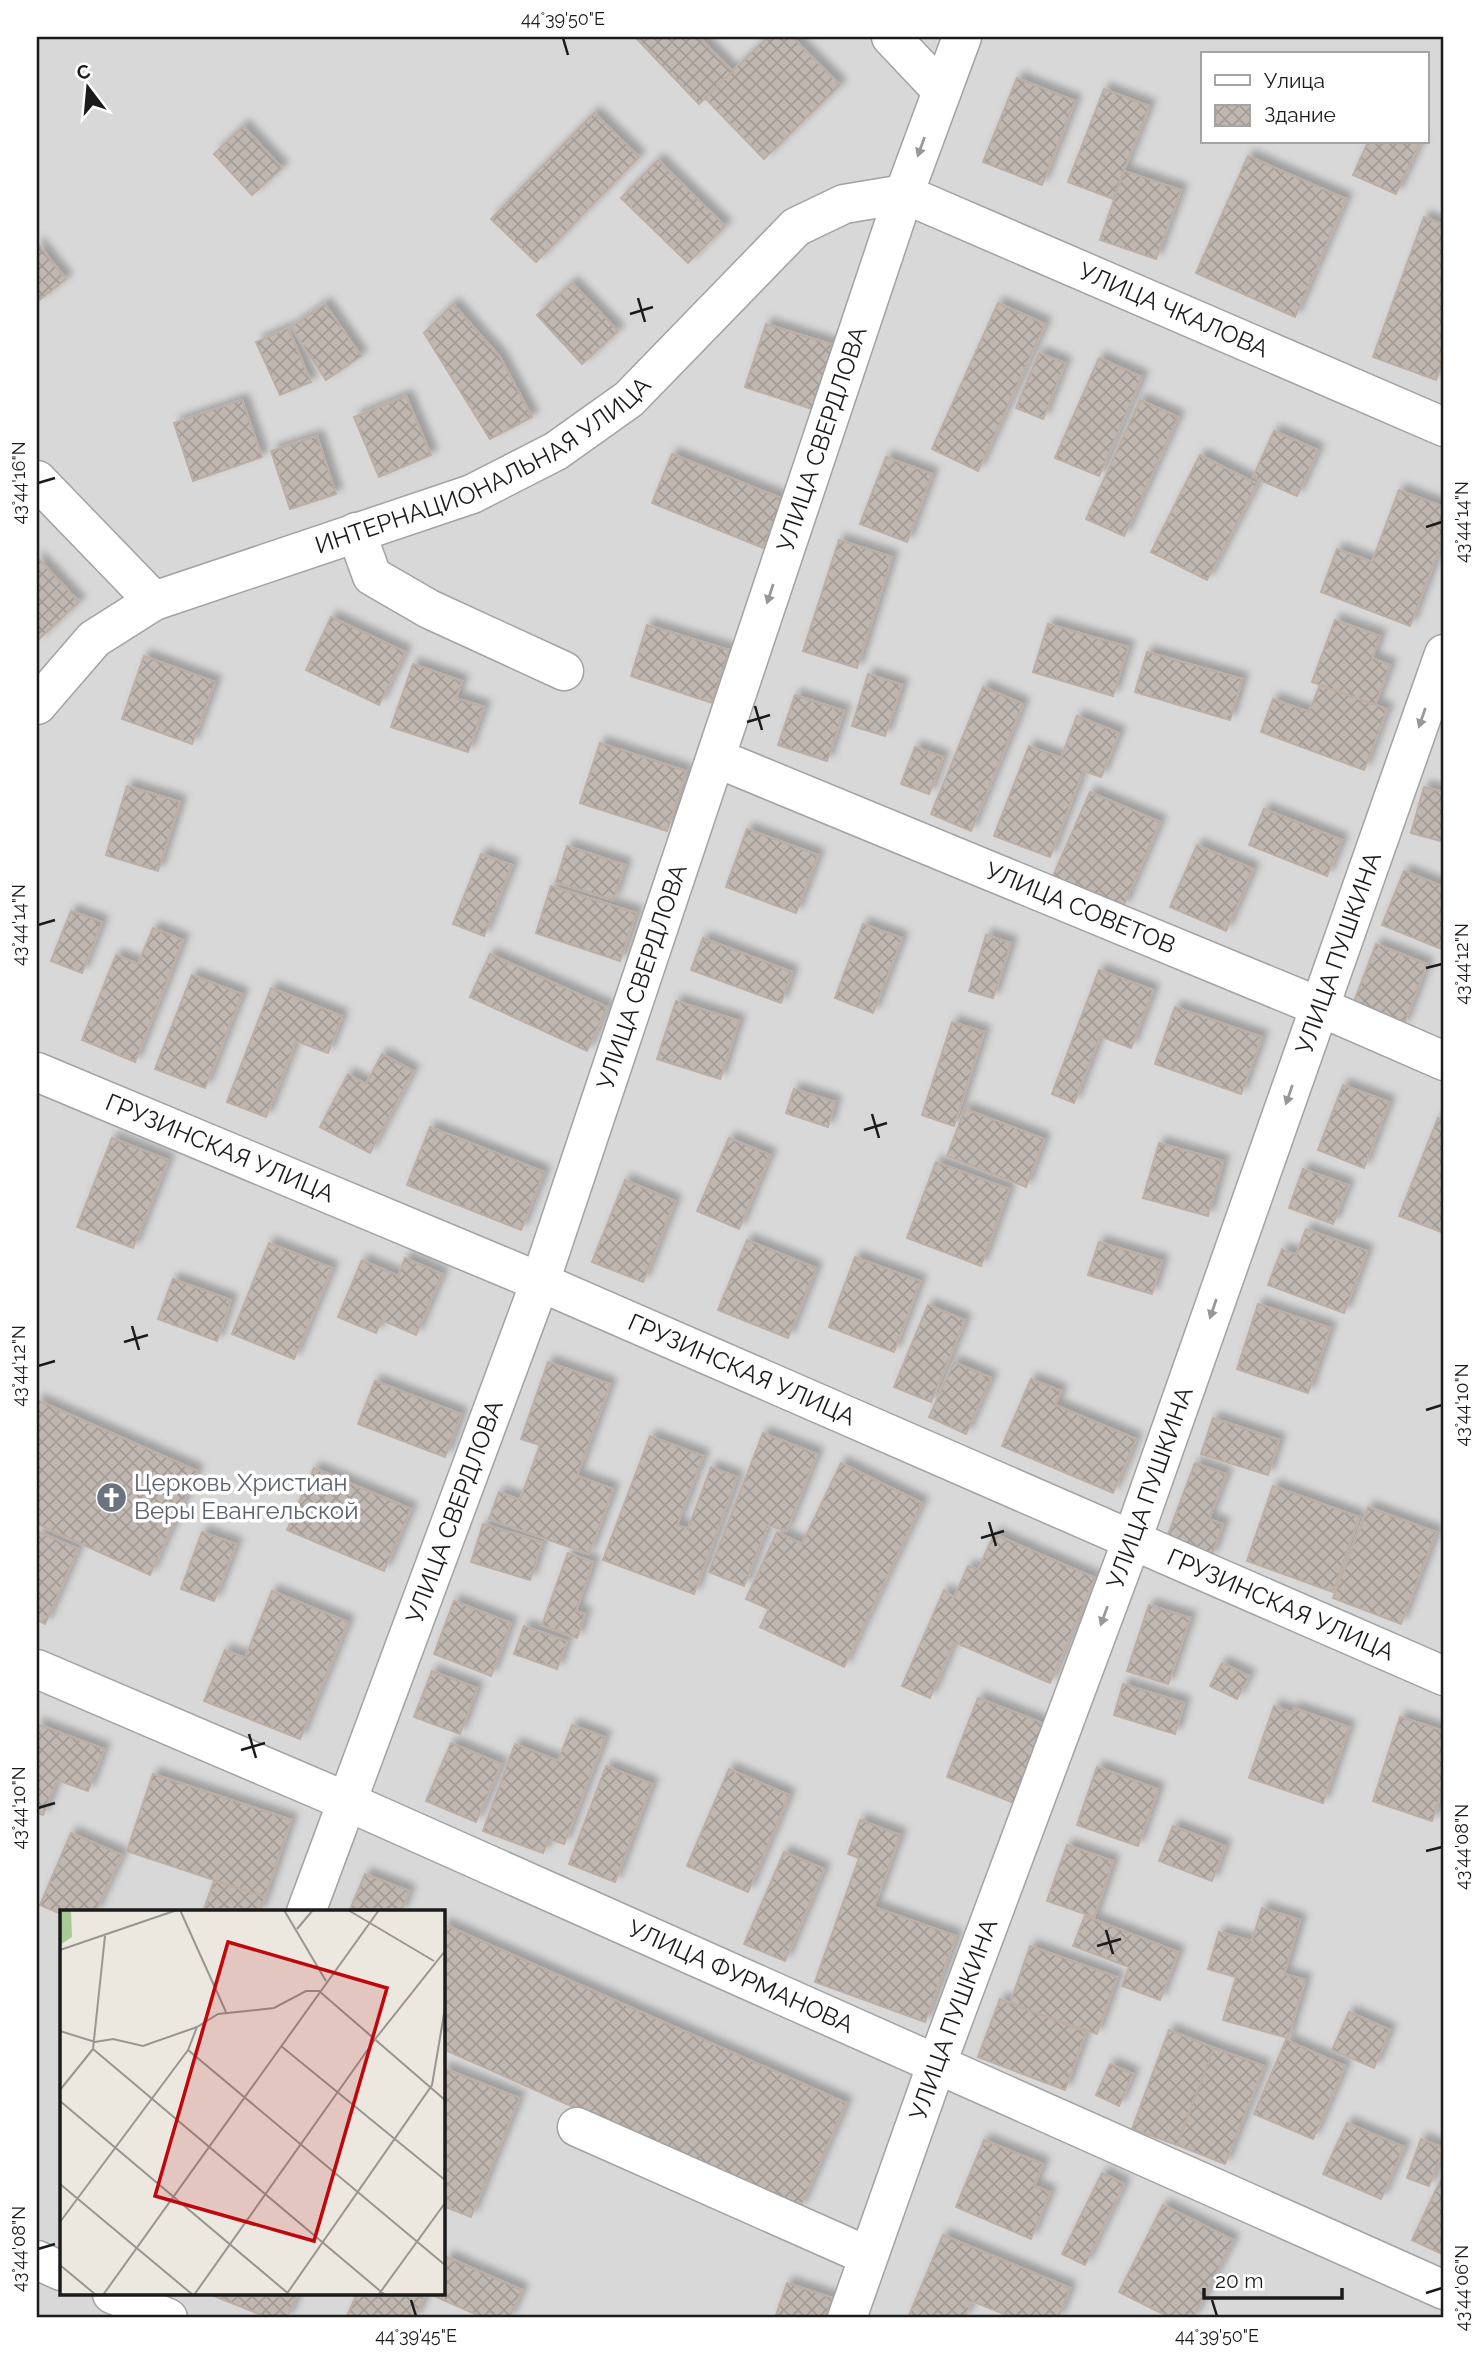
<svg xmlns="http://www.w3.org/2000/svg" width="1481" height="2355" font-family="Raleway,sans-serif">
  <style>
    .residential { fill: #d9d8d8; fill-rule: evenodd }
    .building { fill: url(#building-cross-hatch); stroke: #bdaea4; stroke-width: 2; filter: url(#shadow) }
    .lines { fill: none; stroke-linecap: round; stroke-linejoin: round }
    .minor-casing { stroke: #a2a2a2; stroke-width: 41 }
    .minor { stroke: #fff; stroke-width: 38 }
    .oneway { fill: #989898 }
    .ticks { fill: none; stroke: #1b1b1b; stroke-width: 2.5 }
    .labels { text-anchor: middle; stroke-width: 7; stroke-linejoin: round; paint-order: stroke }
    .street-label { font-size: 24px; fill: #1b1b1b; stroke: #fff }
    .worship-label { font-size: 24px; fill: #5b616d; stroke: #fff; text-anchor: start }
    .inset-road { fill: none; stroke: #989691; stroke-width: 2 }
    .view { fill: #bf070c; fill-opacity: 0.15; stroke: #bf070c; stroke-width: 3.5 }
    .inset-edge { fill: none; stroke: #1b1b1b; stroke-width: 3.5 }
    .neatline { fill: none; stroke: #1b1b1b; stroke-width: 2.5 }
    .ticks-label { font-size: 18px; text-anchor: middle; fill: #1b1b1b }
  </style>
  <defs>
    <pattern id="building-cross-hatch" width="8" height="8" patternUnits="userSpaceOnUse" patternTransform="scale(1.75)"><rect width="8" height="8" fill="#c0b7b0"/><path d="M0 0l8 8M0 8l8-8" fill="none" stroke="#a49d97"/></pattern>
    <filter id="shadow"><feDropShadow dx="6" dy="-6" stdDeviation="3.5" flood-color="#0004"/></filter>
  </defs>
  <rect width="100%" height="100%" fill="#ece8e0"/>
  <path class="residential" d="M37,37H1444V2318H37ZM1203,54H1427V142H1203ZM61,1912H443V2294H61Z"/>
  <g class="building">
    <path d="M635,37H699L733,72L699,104Z"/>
    <path d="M768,37H792L840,85L764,159L705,98Z"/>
    <path d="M1017,78L1075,101L1042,185L983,162Z"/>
    <path d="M1104,89L1149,106L1113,199L1068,182Z"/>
    <path d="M594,113L639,157L536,262L491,219Z"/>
    <path d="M243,126L282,168L252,195L214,154Z"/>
    <path d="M1368,142H1420L1396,194L1353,175Z"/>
    <path d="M1248,156L1346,199L1295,317L1196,273Z"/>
    <path d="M658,160L725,226L688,263L621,198Z"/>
    <path d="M1124,171L1181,190L1156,259L1100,240Z"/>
    <path d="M1424,217L1444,225V356L1436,380L1373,357Z"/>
    <path d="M37,243L66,279L37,302Z"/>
    <path d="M572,283L618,331L582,364L537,315Z"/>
    <path d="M998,303L1045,324L978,471L932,449Z"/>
    <path d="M325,304L361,356L326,380L291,327Z"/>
    <path d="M453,304L500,357L532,417L490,439L424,333Z"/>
    <path d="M766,324L833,345L812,409L745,387Z"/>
    <path d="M288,328L311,382L280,395L256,342Z"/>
    <path d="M1039,353L1065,363L1043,419L1016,408Z"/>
    <path d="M1099,358L1142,377L1099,476L1055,458Z"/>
    <path d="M406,396L431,455L379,477L354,417Z"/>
    <path d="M242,400L262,457L193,481L174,423Z"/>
    <path d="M1140,400L1178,417L1124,536L1086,519Z"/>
    <path d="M1274,431L1318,450L1297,496L1253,477Z"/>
    <path d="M317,436L336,494L290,509L271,451Z"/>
    <path d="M672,454L783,499L763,548L652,503Z"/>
    <path d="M1200,455L1257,484L1207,580L1151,552Z"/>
    <path d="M886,457L932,474L907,542L860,524Z"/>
    <path d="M1399,490L1444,507V536L1410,626L1321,592L1337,549L1372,562Z"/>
    <path d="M839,540L892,557L857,668L803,651Z"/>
    <path d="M37,557L79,602L37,641Z"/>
    <path d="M331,617L405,652L379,705L306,670Z"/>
    <path d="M1335,620L1380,636L1372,658L1390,665L1375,705L1312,682Z"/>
    <path d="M1048,624L1128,647L1113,696L1033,672Z"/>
    <path d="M647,625L729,650L712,703L631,676Z"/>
    <path d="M1147,652L1242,679L1230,720L1135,692Z"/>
    <path d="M144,656L215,682L192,744L122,719Z"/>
    <path d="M413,664L462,681L456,698L484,707L468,752L391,727Z"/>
    <path d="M868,674L902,685L885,736L852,726Z"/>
    <path d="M1320,685L1387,709L1364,770L1261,732L1273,699L1309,712Z"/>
    <path d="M983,687L1023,704L971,831L931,814Z"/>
    <path d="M795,695L844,711L827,761L778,745Z"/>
    <path d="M1077,716L1119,733L1101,777L1083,771L1050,857L994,836L1029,746L1061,758Z"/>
    <path d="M600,743L686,771L667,831L580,803Z"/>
    <path d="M915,747L943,757L929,794L901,784Z"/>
    <path d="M127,786L180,802L158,871L106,855Z"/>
    <path d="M1424,787L1444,792V842L1411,833Z"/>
    <path d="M1090,792L1160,822L1123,907L1053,876Z"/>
    <path d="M1264,809L1342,840L1327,876L1249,845Z"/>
    <path d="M747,829L818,855L796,913L726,887Z"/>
    <path d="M1197,845L1253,869L1226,931L1170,907Z"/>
    <path d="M567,846L625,865L613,900L556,882Z"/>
    <path d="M481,854L512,865L484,936L453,924Z"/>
    <path d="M1404,871L1444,887V950L1382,925Z"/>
    <path d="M551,886L636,913L620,961L536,933Z"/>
    <path d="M71,911L102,922L82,973L51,961Z"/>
    <path d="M863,924L902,938L873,1013L835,998Z"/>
    <path d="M153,928L183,940L135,1062L82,1040L116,955L138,964Z"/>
    <path d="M986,935L1011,943L993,998L969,991Z"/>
    <path d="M703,938L792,972L781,1003L691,970Z"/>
    <path d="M1376,944L1427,964L1403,1026L1352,1007Z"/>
    <path d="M490,954L607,1007L587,1051L470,997Z"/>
    <path d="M1099,970L1153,990L1131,1048L1100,1036L1074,1103L1052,1094Z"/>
    <path d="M192,975L242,994L205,1088L155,1069Z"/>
    <path d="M271,988L342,1016L328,1053L296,1041L266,1117L227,1102Z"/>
    <path d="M676,1001L739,1021L720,1079L657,1059Z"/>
    <path d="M1175,1007L1262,1037L1241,1094L1155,1064Z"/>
    <path d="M952,1022L984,1032L954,1126L922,1115Z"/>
    <path d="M382,1054L413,1071L370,1153L320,1127L348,1074L366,1084Z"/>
    <path d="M1343,1085L1389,1102L1364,1168L1318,1150Z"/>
    <path d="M794,1089L835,1102L828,1127L786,1113Z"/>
    <path d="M965,1109L1044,1139L1026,1187L947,1156Z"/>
    <path d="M1438,1118L1444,1121V1233L1399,1216Z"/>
    <path d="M430,1127L544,1172L521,1230L407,1185Z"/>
    <path d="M112,1138L168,1160L133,1248L77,1227Z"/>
    <path d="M729,1138L770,1155L739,1229L697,1211Z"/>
    <path d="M1159,1143L1223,1161L1208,1216L1143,1198Z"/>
    <path d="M936,1162L1009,1189L981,1266L907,1238Z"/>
    <path d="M1303,1169L1348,1185L1333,1224L1289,1208Z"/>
    <path d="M625,1180L675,1201L643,1282L592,1262Z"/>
    <path d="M1306,1229L1367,1251L1344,1313L1268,1285L1282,1249L1296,1255Z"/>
    <path d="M747,1240L816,1268L788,1338L718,1310Z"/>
    <path d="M1099,1242L1162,1261L1152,1294L1088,1275Z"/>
    <path d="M269,1243L332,1268L294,1359L232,1334Z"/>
    <path d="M855,1257L920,1281L894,1352L829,1327Z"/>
    <path d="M405,1258L442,1274L416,1335L382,1320L376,1333L338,1317L362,1260L398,1276Z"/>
    <path d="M173,1279L231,1300L217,1341L158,1319Z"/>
    <path d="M1258,1304L1330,1328L1308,1393L1237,1369Z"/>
    <path d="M928,1305L965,1320L931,1402L894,1387Z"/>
    <path d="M548,1362L610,1384L577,1476L613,1489L589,1554L489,1519L499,1492L520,1500L540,1445L521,1439Z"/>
    <path d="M954,1362L991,1378L966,1434L929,1417Z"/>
    <path d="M1031,1379L1061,1391L1055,1405L1136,1439L1113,1493L1002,1446Z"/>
    <path d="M375,1381L461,1414L445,1457L358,1424Z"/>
    <path d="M37,1400L197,1471L150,1575L37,1524Z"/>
    <path d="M1213,1418L1279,1440L1268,1475L1201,1454Z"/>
    <path d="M763,1433L817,1454L786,1531L768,1525L744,1586L709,1572Z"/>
    <path d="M650,1436L703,1456L677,1525L688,1529L711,1467L737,1477L694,1594L603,1560Z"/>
    <path d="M841,1463L922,1503L844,1667L760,1627L769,1609L746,1599L777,1532L802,1544Z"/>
    <path d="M1195,1463L1226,1474L1209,1519L1223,1524L1211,1557L1166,1540Z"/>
    <path d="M314,1468L411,1509L384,1571L287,1530Z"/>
    <path d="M1273,1486L1359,1517L1333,1592L1247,1561Z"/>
    <path d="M1368,1507L1436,1532L1401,1624L1333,1598Z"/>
    <path d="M483,1524L542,1542L530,1580L471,1562Z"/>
    <path d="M37,1531L78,1549L45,1624L37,1620Z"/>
    <path d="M202,1532L236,1544L214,1601L181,1589Z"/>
    <path d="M994,1534L1095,1578L1050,1683L954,1642L930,1698L902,1686L944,1590L954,1598L968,1566L978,1570Z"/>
    <path d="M568,1553L593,1562L576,1611L585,1614L577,1638L542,1625Z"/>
    <path d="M272,1591L348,1622L300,1739L204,1701L225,1650L245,1658Z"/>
    <path d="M454,1601L511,1623L491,1676L434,1654Z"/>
    <path d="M1149,1605L1190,1618L1168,1684L1127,1671Z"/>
    <path d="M524,1626L567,1641L557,1669L514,1654Z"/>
    <path d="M1222,1663L1249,1676L1237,1699L1210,1686Z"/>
    <path d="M432,1671L477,1688L460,1734L414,1717Z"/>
    <path d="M1123,1684L1184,1703L1175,1734L1114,1715Z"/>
    <path d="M978,1698L1045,1724L1014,1803L947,1777Z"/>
    <path d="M1274,1706L1293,1713L1294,1708L1349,1727L1323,1803L1249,1778Z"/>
    <path d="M1400,1717L1444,1731V1784L1432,1821L1373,1801Z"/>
    <path d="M37,1724L104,1749L88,1791L57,1780L43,1815L37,1813Z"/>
    <path d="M572,1725L605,1737L564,1844L549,1839L543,1853L483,1831L515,1744L558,1761Z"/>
    <path d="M451,1743L501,1764L476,1822L426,1801Z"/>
    <path d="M606,1766L652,1784L615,1882L569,1864Z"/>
    <path d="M1097,1767L1158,1789L1138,1846L1077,1825Z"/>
    <path d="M729,1769L789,1795L748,1892L687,1866Z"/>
    <path d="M153,1774L291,1820L265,1897L127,1851Z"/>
    <path d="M860,1820L900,1835L874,1907L956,1936L925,2022L815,1982L859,1858L848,1854Z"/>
    <path d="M1173,1826L1225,1846L1212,1881L1159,1861Z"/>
    <path d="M71,1833L122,1855L95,1912L61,1914L40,1905Z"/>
    <path d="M1067,1845L1113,1861L1094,1917L1047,1901Z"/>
    <path d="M784,1852L824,1869L785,1961L744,1944Z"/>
    <path d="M365,1874L409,1891L401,1912H349Z"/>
    <path d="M214,1881L265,1897L259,1912H203Z"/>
    <path d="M1262,1908L1300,1920L1284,1974L1305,1980L1288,2038L1223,2020L1236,1977L1208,1969L1219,1932L1252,1941Z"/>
    <path d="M1085,1916L1178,1952L1160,2000L1122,1986L1129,1967L1073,1946Z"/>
    <path d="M443,1924L846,2103L800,2208L443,2049Z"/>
    <path d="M1030,1946L1117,1977L1097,2034L1010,2004Z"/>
    <path d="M1000,1999L1086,2032L1065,2090L978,2057Z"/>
    <path d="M1349,2012L1390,2030L1374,2068L1332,2050Z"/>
    <path d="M1169,2030L1214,2048L1177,2145L1132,2129Z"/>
    <path d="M1286,2040L1345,2066L1313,2139L1254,2114Z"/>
    <path d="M1214,2048L1264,2066L1225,2164L1177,2145Z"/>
    <path d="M1110,2064L1133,2074L1119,2106L1096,2095Z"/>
    <path d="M443,2068L519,2098L471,2217L443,2206Z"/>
    <path d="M1347,2123L1404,2147L1381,2199L1323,2174Z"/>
    <path d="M1421,2139L1444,2148L1429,2186L1407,2178Z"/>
    <path d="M984,2140L1043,2164L1034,2186L1050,2192L1031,2239L956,2207Z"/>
    <path d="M1102,2173L1124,2184L1085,2265L1062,2254Z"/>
    <path d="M1444,2173V2255L1412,2240Z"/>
    <path d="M1163,2205L1233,2240L1193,2318H1171L1119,2292Z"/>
    <path d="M943,2235L1070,2288L1058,2318H1014L972,2301L964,2318H908Z"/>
    <path d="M447,2257L522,2290L509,2318H484L430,2294H443V2266Z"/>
    <path d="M787,2283L833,2298L825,2318H775Z"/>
    <path d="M209,2294H297L287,2318H269Z"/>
    <path d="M357,2294H425L415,2318H346Z"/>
  </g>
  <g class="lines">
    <defs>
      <g id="minor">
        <path d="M891,37L942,91"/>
        <path d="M37,480L154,601"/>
        <path d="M356,532L372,576L429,609L564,671"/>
        <path id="s1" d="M37,705L94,639L154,601L472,494L556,451L629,399L796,227L844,204L904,194L1444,427"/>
        <path id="s2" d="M716,758L1320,1007L1444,1061"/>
        <path id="s3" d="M37,1072L540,1282L1444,1676"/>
        <path id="s4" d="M37,1669L348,1802L1444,2290"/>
        <path id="s5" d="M306,1912L540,1282L904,194L962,37"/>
        <path d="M577,2127L868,2256"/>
        <path d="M37,2260L61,2271"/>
        <path d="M112,2294L168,2318"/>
        <path id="s6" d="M847,2318L937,2063L1132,1540L1444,654"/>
      </g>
    </defs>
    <use href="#minor" class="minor-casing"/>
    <use href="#minor" class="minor"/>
  </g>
  <defs><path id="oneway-solid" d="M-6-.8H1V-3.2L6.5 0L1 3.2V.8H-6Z" transform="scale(1.75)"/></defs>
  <g class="oneway">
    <use href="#oneway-solid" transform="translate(921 147) rotate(110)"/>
    <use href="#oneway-solid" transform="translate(770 594) rotate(108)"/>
    <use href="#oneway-solid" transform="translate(1422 718) rotate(109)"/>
    <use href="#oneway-solid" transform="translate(1289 1095) rotate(109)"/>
    <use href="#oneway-solid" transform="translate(1213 1309) rotate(109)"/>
    <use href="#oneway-solid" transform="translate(1104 1616) rotate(110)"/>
  </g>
  <path class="ticks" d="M563,38L568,55M638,298L645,322M630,314L653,307M38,483L55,478M1426,527L1442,522M755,706L762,730M747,722L770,715M38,925L55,920M1426,968L1442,964M872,1114L879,1138M864,1130L887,1123M132,1326L139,1350M124,1342L148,1335M38,1366L55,1361M1426,1410L1442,1405M989,1522L996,1546M981,1538L1004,1531M249,1734L256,1758M241,1750L265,1743M38,1808L55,1803M1426,1851L1442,1847M1106,1930L1113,1954M1097,1946L1121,1939M38,2249L55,2244M1426,2293L1442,2288M411,2300L416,2316M1212,2300L1217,2316"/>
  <defs>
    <symbol id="church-disc" viewBox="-11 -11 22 22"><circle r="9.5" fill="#6b7280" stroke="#fff"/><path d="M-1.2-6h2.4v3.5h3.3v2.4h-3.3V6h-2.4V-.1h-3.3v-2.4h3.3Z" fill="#fff"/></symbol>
  </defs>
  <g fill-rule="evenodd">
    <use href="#church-disc" x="94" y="1480" width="35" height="35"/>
  </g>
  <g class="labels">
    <g class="street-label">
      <text dy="8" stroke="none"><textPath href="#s1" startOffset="1325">УЛИЦА ЧКАЛОВА</textPath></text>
      <text dy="8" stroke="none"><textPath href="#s5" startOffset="1561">УЛИЦА СВЕРДЛОВА</textPath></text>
      <text dy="8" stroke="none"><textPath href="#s1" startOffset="516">ИНТЕРНАЦИОНАЛЬНАЯ УЛИЦА</textPath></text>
      <text dy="8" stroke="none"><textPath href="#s2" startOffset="394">УЛИЦА СОВЕТОВ</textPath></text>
      <text dy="8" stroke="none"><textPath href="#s6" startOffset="1451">УЛИЦА ПУШКИНА</textPath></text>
      <text dy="8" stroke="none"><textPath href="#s5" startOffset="994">УЛИЦА СВЕРДЛОВА</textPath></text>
      <text dy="8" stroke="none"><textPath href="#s3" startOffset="198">ГРУЗИНСКАЯ УЛИЦА</textPath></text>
      <text dy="8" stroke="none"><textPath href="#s3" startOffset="765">ГРУЗИНСКАЯ УЛИЦА</textPath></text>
      <text dy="8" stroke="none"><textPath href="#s6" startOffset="884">УЛИЦА ПУШКИНА</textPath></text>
      <text dy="8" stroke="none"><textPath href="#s5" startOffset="427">УЛИЦА СВЕРДЛОВА</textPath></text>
      <text dy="8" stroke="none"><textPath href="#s3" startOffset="1353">ГРУЗИНСКАЯ УЛИЦА</textPath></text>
      <text dy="8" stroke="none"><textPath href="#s4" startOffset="768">УЛИЦА ФУРМАНОВА</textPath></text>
      <text dy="8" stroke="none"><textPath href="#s6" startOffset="317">УЛИЦА ПУШКИНА</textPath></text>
    </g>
    <g class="worship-label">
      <text x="134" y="1491">Церковь Христиан<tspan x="134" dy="28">Веры Евангельской</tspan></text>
    </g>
  </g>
  <g transform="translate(60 1910)">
    <rect width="385" height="385" fill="#ece8e0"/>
    <path d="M0,0L11,1L12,27L0,35Z" fill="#a7ca96"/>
    <path class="inset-road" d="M120,0L166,102M224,0L266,71M288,0L374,51M237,19L253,0M0,40L117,0M0,121L35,132L53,129L83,136L137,117L158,104L214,98L246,81H259L385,190M221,136L385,270M33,139L325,385M128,140L385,355M0,180L33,139L45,26M0,191L230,385M0,274L133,385M0,312L128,140L137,117M0,355L36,385M319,384L385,293M43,385L319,0M134,385L316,128L385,41M226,385L372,175L385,98"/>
    <path class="view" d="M168,32L327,78L254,331L95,286Z"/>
    <rect width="385" height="385" class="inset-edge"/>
  </g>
  <rect width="1481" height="2355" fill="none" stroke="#ffffff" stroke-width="77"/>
  <rect x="1201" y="52" width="228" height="91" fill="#ffffff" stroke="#a4a4a4" stroke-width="2"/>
  <rect x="1215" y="75" width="35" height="10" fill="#ffffff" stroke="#a4a4a4" stroke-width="2"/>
  <text x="1264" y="88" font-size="21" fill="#1b1b1b">Улица</text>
  <rect x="1215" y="105" width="35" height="21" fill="url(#building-cross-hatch)" stroke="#a4a4a4" stroke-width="2"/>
  <text x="1264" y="122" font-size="21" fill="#1b1b1b">Здание</text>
  <g transform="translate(88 88) rotate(344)" stroke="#ffffff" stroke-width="5" paint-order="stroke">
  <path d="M0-5L12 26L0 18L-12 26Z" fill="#1b1b1b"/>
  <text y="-10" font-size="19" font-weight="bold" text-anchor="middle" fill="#1b1b1b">С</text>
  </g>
  <path d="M1204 2288v10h138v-10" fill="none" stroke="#1b1b1b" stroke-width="3.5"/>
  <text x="1215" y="2288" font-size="21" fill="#1b1b1b" stroke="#ffffff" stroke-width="5" paint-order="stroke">20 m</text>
  <rect x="38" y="38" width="1404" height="2278" class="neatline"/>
  <g class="ticks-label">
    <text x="563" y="25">44°39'50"E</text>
    <text transform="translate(19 483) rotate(-90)" y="6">43°44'16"N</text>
    <text transform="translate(1462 522) rotate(-90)" y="6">43°44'14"N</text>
    <text transform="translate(19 925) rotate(-90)" y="6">43°44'14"N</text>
    <text transform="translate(1462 964) rotate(-90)" y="6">43°44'12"N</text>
    <text transform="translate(19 1366) rotate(-90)" y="6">43°44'12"N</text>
    <text transform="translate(1462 1405) rotate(-90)" y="6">43°44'10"N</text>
    <text transform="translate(19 1808) rotate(-90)" y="6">43°44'10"N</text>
    <text transform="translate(1462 1847) rotate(-90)" y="6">43°44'08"N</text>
    <text transform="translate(19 2249) rotate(-90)" y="6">43°44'08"N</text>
    <text transform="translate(1462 2288) rotate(-90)" y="6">43°44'06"N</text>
    <text x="416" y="2342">44°39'45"E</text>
    <text x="1217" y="2342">44°39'50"E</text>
  </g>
</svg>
